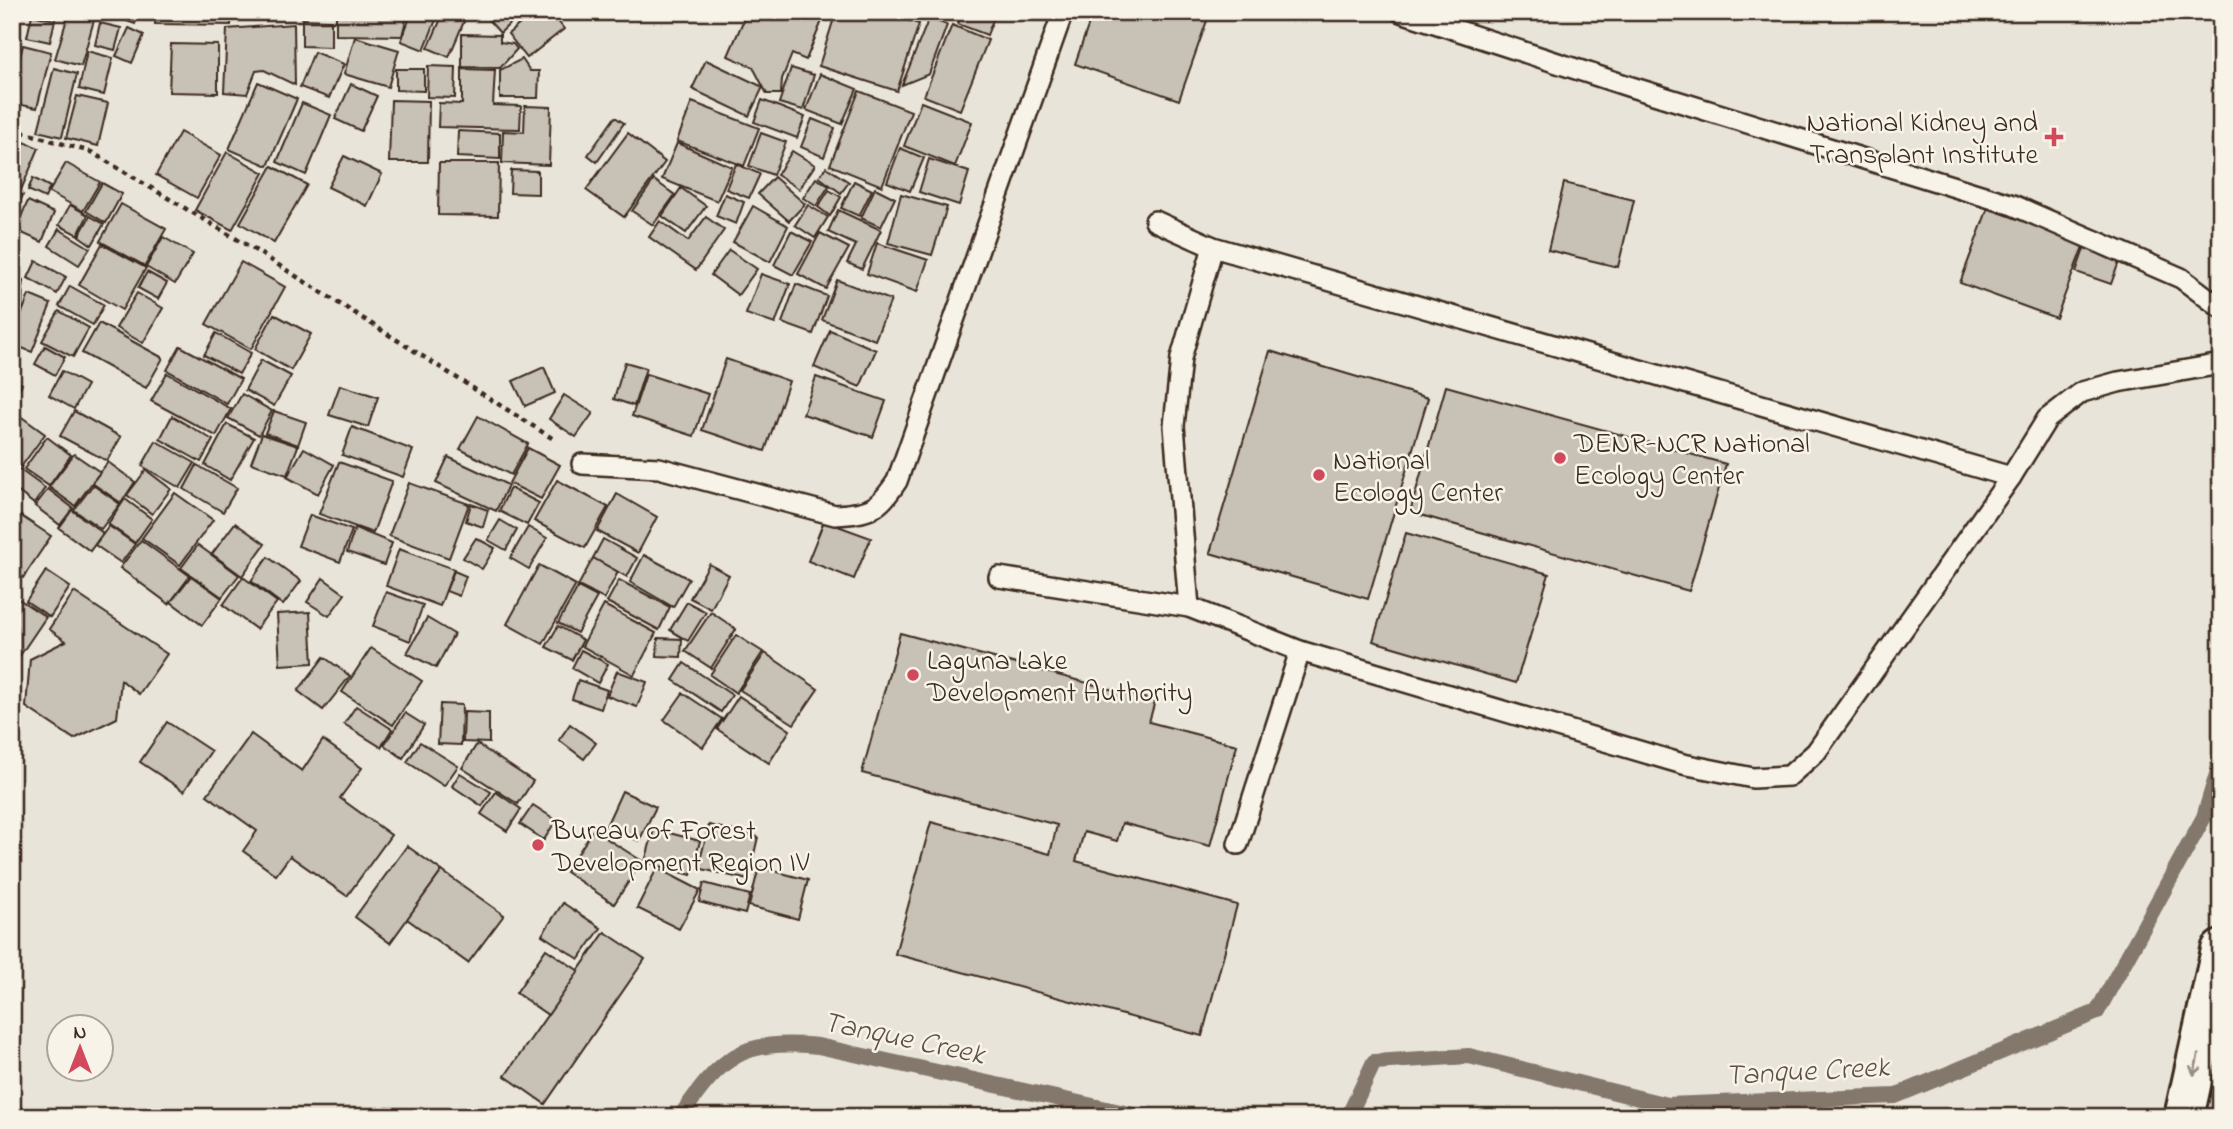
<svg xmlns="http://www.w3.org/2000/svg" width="2233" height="1129" font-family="'Indie Flower',sans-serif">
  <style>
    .built { fill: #e9e4d9; fill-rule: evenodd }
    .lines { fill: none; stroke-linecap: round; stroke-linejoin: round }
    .stream { stroke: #84786c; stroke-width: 16 }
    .building { fill: #c8c1b6; stroke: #3b2a1e; stroke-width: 2 }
    .service-casing { stroke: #3b2a1e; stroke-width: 24 }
    .primary-casing { stroke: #3b2a1e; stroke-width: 44 }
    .path { stroke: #3b2a1e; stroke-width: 4.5; stroke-dasharray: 5 5; stroke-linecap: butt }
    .service { stroke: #f7f3e8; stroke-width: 19 }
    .primary { stroke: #f7f3e8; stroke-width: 38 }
    .oneway { stroke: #998e83 }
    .poi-dot { fill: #d1495b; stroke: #f7f3e8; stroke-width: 2.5 }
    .labels { text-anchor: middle; stroke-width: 5; stroke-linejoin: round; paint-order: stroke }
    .poi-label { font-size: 28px; fill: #3b2a1e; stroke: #f7f3e8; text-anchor: start }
    .water-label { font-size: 30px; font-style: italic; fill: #5f5145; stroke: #f7f3e8 }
  </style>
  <rect width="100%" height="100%" fill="#f7f3e8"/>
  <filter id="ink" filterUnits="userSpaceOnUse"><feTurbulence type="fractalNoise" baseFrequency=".0143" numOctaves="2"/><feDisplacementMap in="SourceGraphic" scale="14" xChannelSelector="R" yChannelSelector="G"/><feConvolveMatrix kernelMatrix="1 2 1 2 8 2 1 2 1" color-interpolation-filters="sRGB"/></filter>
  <g filter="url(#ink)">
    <path class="built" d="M12,12H2221V1117H12ZM60,1028H102V1070H60Z"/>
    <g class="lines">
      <g class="stream">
        <path d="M680,1117C722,1056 741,1039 818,1046L1143,1117"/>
        <path d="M1348,1117L1374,1062L1469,1056L1667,1105L1895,1096L2097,1012L2204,817L2221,761"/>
      </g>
    </g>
    <g class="building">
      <path d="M69,12L96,13L81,66L55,59Z"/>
      <path d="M102,12H139L135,24Z"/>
      <path d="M156,12H232L231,25L155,24Z"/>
      <path d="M332,12H408L402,36L336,35V13Z"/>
      <path d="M412,12H439L424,50L401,41Z"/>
      <path d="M444,12H468L449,57L428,48Z"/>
      <path d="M488,12H516L519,15L500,33L484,15Z"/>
      <path d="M534,12H551L564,29L527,58L508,34Z"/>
      <path d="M747,12H815L824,16L806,60L792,54L782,79L781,94H767L753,67L728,56Z"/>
      <path d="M836,12H884L919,24L897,91L819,66Z"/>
      <path d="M938,12H958L957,17Z"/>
      <path d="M962,12H996L987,35L958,24Z"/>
      <path d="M1093,12H1210L1179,100L1075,64Z"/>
      <path d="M32,15L55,20L50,42L27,37Z"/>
      <path d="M12,17L20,19L12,68Z"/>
      <path d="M929,18L947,25L929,74L902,85Z"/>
      <path d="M302,19L331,20V47L302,46Z"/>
      <path d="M100,23L121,28L115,50L95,45Z"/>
      <path d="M294,24L295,85L264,70L256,71L247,94L224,92L227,29Z"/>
      <path d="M952,25L988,40L960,110L924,96Z"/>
      <path d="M129,28L144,35L132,63L116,56Z"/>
      <path d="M462,34L500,35V42L513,44L517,49L500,68L462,67Z"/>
      <path d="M355,37L399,50L388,87L344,74Z"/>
      <path d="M171,44L218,45V93L169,92Z"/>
      <path d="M23,45L51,52L37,108L12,103V88Z"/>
      <path d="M87,51L113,58L104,95L79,89Z"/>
      <path d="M314,52L344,64L329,98L300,87Z"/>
      <path d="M522,59L530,71H539L538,98H500V70Z"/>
      <path d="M706,60L763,87L749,116L692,89Z"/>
      <path d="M428,66L456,67L455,98L427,97Z"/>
      <path d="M54,68L77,74L62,137L38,131Z"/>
      <path d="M791,68L814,75L803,110L779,103Z"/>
      <path d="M396,69H424V91L396,90Z"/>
      <path d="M462,69L495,70L493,105L521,106L520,129L438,127L439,103L462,104Z"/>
      <path d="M820,74L857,89L842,124L806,110Z"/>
      <path d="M258,82L297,99L268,166L229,149Z"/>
      <path d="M351,84L377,96L361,131L335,119Z"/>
      <path d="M859,91L911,111L882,186L830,165Z"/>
      <path d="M77,96L108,103L98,146L66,138Z"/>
      <path d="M391,100L429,101L428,162H389Z"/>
      <path d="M762,100L805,117L797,138L754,122Z"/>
      <path d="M692,102L759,128L744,166L677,141Z"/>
      <path d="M921,102L972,122L955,166L904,146Z"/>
      <path d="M302,103L331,115L306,175L277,162Z"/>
      <path d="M525,106L551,107L549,165L502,163L503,131L524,132Z"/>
      <path d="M615,117L624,123L597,162L588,155Z"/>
      <path d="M812,119L835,128L824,157L801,147Z"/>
      <path d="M458,131L500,133V159L457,157Z"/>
      <path d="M180,132L221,155L197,198L156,175Z"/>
      <path d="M628,133L665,162L624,217L586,190Z"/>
      <path d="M761,133L786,142L773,175L749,166Z"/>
      <path d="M12,137L39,148L21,190L12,186Z"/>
      <path d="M677,143L732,167L717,201L662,179Z"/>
      <path d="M900,148L924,158L910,191L887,182Z"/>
      <path d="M792,151L815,165L799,189L777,175Z"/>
      <path d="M227,152L264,173L232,230L195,210Z"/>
      <path d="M344,156L382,174L367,206L328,187Z"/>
      <path d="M929,159L969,172L959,205L919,192Z"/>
      <path d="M66,163L100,182L83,211L49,192Z"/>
      <path d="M439,163H499L498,216L438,215Z"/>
      <path d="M736,164L760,174L749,198L726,189Z"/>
      <path d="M272,166L307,185L274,243L240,223Z"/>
      <path d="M826,167L849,182L841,193L819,177Z"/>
      <path d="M511,170L538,171V194L510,193Z"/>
      <path d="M774,177L805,204L789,221L758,194Z"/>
      <path d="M33,178L50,187L45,198L28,190Z"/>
      <path d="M816,178L829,186L816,206L803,198Z"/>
      <path d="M654,180L675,195L653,225L632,211Z"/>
      <path d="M854,181L872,190L859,216L841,208Z"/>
      <path d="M102,183L122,194L106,223L86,211Z"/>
      <path d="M1564,183L1634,200L1618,267L1548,250Z"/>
      <path d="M681,188L706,206L686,233L662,216Z"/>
      <path d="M875,188L895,198L881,227L861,218Z"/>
      <path d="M829,190L841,197L830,216L818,207Z"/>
      <path d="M12,191L23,195L16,211L12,209Z"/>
      <path d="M725,194L744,202L736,224L716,216Z"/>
      <path d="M901,194L947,207L932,255L888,243Z"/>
      <path d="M28,201L54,213L42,242L15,230Z"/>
      <path d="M121,204L166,229L145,266L100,241Z"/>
      <path d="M70,205L88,215L78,235L59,225Z"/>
      <path d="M808,205L828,217L815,238L795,225Z"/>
      <path d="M753,206L788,226L770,262L733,242Z"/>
      <path d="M1988,208L2084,244L2056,318L1960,283Z"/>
      <path d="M838,210L881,230L862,269L847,263L856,245L828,232Z"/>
      <path d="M90,216L104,224L92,245L79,236Z"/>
      <path d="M706,217L724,230L696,270L649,237L660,221L688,241Z"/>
      <path d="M59,229L90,248L79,265L49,246Z"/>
      <path d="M791,231L812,242L793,275L774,265Z"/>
      <path d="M820,233L849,248L826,289L798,274Z"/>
      <path d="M163,237L193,254L175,284L146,267Z"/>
      <path d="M877,243L928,260L917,292L867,274Z"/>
      <path d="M102,244L146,268L122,310L79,285Z"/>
      <path d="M2085,246L2120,259L2111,284L2076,272Z"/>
      <path d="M729,250L757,269L738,295L711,275Z"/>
      <path d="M36,261L66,277L57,294L28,278Z"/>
      <path d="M241,262L285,287L251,349L206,324Z"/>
      <path d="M147,272L167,283L158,299L138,288Z"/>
      <path d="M761,274L790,284L775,324L746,314Z"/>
      <path d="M12,280H23L22,310H12Z"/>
      <path d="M837,280L891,300L875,340L822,320Z"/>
      <path d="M796,284L827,296L813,334L782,323Z"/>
      <path d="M70,286L104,305L93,325L59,306Z"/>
      <path d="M137,293L163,308L143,343L116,328Z"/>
      <path d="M29,295L51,304L32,352L12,344V337Z"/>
      <path d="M59,311L89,328L73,357L42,341Z"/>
      <path d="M274,314L311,334L291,370L255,349Z"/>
      <path d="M99,323L163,358L146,388L82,353Z"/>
      <path d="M830,330L876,350L860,387L814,367Z"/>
      <path d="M216,333L251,353L239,374L204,355Z"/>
      <path d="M45,346L65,357L55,375L35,364Z"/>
      <path d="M180,346L241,379L227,404L167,370Z"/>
      <path d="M1270,351L1428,398L1368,599L1210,553Z"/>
      <path d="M726,359L789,381L765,451L702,430Z"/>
      <path d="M261,360L291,376L274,406L245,390Z"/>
      <path d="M625,362L646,368L634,406L614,399Z"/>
      <path d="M544,367L555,393L525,406L513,381Z"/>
      <path d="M62,371L87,385L74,409L49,395Z"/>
      <path d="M167,373L231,409L216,436L151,401Z"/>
      <path d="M646,374L708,394L694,436L632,416Z"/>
      <path d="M816,377L886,401L873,437L803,414Z"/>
      <path d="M12,378L22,384L12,400Z"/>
      <path d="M340,385L378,397L368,427L329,415Z"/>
      <path d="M1446,386L1726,464L1689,591L1410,512Z"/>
      <path d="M242,394L272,411L259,435L228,418Z"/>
      <path d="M564,395L593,413L576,437L549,419Z"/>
      <path d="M12,410L45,434L21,467L12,461Z"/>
      <path d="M74,411L121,437L107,461L60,436Z"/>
      <path d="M274,411L306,422L298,445L265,433Z"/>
      <path d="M172,416L213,440L201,462L160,439Z"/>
      <path d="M478,416L528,444L511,475L460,449Z"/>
      <path d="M227,424L254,438L230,480L205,465Z"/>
      <path d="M352,427L413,450L403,477L342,455Z"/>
      <path d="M262,434L298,446L287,475L251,463Z"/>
      <path d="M47,437L71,455L49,486L24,469Z"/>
      <path d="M156,441L195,463L180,488L142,466Z"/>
      <path d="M304,448L334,465L318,494L287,477Z"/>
      <path d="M528,448L560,465L541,499L509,483Z"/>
      <path d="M74,454L100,472L75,506L49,487Z"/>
      <path d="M448,457L508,485L496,511L436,483Z"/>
      <path d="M108,462L135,482L121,503L92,483Z"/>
      <path d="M339,462L392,481L373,533L319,514Z"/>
      <path d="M12,464L45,488L34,504L12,487Z"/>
      <path d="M197,465L237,488L223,512L184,489Z"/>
      <path d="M146,470L171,489L152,514L127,495Z"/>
      <path d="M557,480L608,507L585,548L534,521Z"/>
      <path d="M409,483L469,504L449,558L389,536Z"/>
      <path d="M93,485L120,504L101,529L74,510Z"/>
      <path d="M510,488L539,503L527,525L499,511Z"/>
      <path d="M48,489L73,508L60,525L35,506Z"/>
      <path d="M175,493L213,520L180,565L142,538Z"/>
      <path d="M617,494L657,517L638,553L597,531Z"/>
      <path d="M125,499L152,519L135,543L108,524Z"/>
      <path d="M471,504L488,510L483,527L466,521Z"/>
      <path d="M12,510L51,536L23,578L12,571Z"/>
      <path d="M72,510L103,533L90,551L59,528Z"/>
      <path d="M310,515L352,530L340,562L298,546Z"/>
      <path d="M500,520L517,530L506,550L488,540Z"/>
      <path d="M824,521L871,538L854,579L808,561Z"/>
      <path d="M235,523L265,544L242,576L212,554Z"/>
      <path d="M109,526L135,544L121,563L95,545Z"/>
      <path d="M528,527L547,538L529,569L510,558Z"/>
      <path d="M355,528L392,543L384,565L347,552Z"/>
      <path d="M1406,533L1549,574L1516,683L1373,641Z"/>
      <path d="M476,538L495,548L482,569L463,558Z"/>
      <path d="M603,539L637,558L627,577L593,558Z"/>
      <path d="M141,540L190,576L169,604L120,568Z"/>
      <path d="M198,545L239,575L222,597L181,568Z"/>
      <path d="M399,549L454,569L440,606L386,586Z"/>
      <path d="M644,555L689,579L673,607L630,582Z"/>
      <path d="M268,557L301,581L283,605L251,581Z"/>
      <path d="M593,558L618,572L604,599L578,586Z"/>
      <path d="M709,564L729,575L711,609L690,598Z"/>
      <path d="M539,565L576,585L543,644L507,624Z"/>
      <path d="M46,571L70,587L50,617L26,601Z"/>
      <path d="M454,571L466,576L459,596L446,591Z"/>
      <path d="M191,576L222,598L202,625L171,602Z"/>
      <path d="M243,577L277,602L256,629L223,605Z"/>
      <path d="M323,578L345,594L329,616L307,602Z"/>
      <path d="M619,580L670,607L659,630L607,602Z"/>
      <path d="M578,587L597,597L577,633L558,623Z"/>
      <path d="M74,592L167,654L139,694L121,680L117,718L74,739L26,707L30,659L66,641L49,629Z"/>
      <path d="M386,592L423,605L410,641L373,626Z"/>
      <path d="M14,596L46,617L17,660L12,657Z"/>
      <path d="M687,602L706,612L688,641L670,630Z"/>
      <path d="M604,605L656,633L634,675L582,646Z"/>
      <path d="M310,612L313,663L280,665L277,614Z"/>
      <path d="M711,612L736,629L711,668L685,651Z"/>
      <path d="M427,618L454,634L436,668L407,653Z"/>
      <path d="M558,626L583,640L572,660L546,647Z"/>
      <path d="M900,633L1155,701L1149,722L1237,745L1210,846L1122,823L1117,841L1084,832L1076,861L1237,905L1202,1036L895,954L931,822L1050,854L1057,825L862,773Z"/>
      <path d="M736,635L763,652L736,693L710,675Z"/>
      <path d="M658,638L682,639L681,657L657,656Z"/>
      <path d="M371,648L422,681L393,725L342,692Z"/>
      <path d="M581,650L608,664L598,683L572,668Z"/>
      <path d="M765,653L818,689L794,724L740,690Z"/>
      <path d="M324,657L350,676L323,710L298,691Z"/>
      <path d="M684,663L732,695L721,712L673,680Z"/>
      <path d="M617,671L647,682L637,707L607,696Z"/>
      <path d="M578,680L607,690L601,709L572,699Z"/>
      <path d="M683,693L722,719L703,747L664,720Z"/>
      <path d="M739,696L790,730L769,763L717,729Z"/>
      <path d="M440,704L462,705L461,745L438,744Z"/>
      <path d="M356,706L392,729L381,747L344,724Z"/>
      <path d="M464,712L489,713V743L463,742Z"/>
      <path d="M405,713L424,725L403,758L384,745Z"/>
      <path d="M167,722L211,751L184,791L140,762Z"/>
      <path d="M570,724L596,743L584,759L559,740Z"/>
      <path d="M251,734L302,771L323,740L362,768L340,798L391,835L347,896L290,856L276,875L243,851L257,831L207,795Z"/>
      <path d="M420,742L458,766L444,786L407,762Z"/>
      <path d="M477,744L533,781L518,804L462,768Z"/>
      <path d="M460,773L491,792L482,806L452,786Z"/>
      <path d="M622,791L656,807L639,841L606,826Z"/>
      <path d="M496,792L521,809L507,831L481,814Z"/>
      <path d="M533,805L556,820L544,840L520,824Z"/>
      <path d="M709,825L758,837L748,880L698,868Z"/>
      <path d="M654,829L700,841L691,875L645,862Z"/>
      <path d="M593,830L642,861L614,904L566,872Z"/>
      <path d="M407,846L442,871L390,943L355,917Z"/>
      <path d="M759,867L808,880L798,919L749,906Z"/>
      <path d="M657,868L700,890L679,929L637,908Z"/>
      <path d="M442,871L504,915L468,963L407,919Z"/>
      <path d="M704,883L750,895L745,914L699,902Z"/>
      <path d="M563,903L601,928L579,959L542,935Z"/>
      <path d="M605,932L645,959L545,1104L505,1076Z"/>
      <path d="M546,949L579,971L548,1015L516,993Z"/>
      <path d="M1978,1109L2016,1117H1976Z"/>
    </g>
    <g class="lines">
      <defs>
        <g id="service">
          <path d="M1401,12L1628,86L2013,205L2181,278L2221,308"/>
          <path d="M1155,221L1213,247L2011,477L2047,419L2082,392L2118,382L2221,364"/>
          <path d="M582,464L659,468L835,515C870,513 878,510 897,481L1063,12"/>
          <path d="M999,577L1189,607L1300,651L1683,764L1753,778L1789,776L1816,752L2011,477"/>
          <path d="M1189,607L1174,426L1181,358L1213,247"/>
          <path d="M1238,844L1300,651"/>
        </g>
        <path id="primary" d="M2184,1117L2221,950"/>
      </defs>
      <use href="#service" class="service-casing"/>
      <use href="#primary" class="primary-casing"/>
      <path class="path" d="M12,129L91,152L250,247L555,440"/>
      <use href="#service" class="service"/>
      <use href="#primary" class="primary"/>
    </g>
    <defs><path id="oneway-shaft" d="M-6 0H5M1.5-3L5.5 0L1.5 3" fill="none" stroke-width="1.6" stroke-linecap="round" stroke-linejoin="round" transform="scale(1.75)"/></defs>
    <use class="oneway" href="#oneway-shaft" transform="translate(2196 1065) rotate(102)"/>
  </g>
  <g class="poi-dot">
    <path d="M2050.5 126.5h7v7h7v7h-7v7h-7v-7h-7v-7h7z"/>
    <circle cx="1560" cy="458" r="7"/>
    <circle cx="1319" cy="475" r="7"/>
    <circle cx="913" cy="675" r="7"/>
    <circle cx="538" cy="845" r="7"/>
  </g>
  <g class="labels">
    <g class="poi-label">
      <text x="2038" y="131" text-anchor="end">National Kidney and<tspan x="2038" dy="32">Transplant Institute</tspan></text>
      <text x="1574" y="452">DENR-NCR National<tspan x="1574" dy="32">Ecology Center</tspan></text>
      <text x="1333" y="469">National<tspan x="1333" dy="32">Ecology Center</tspan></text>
      <text x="927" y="669">Laguna Lake<tspan x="927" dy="32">Development Authority</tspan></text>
      <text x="552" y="839">Bureau of Forest<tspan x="552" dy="32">Development Region IV</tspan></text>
    </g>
    <g class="water-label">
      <text transform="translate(904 1037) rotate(12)" y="10">Tanque Creek</text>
      <text transform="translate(1807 1070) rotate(-3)" y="10">Tanque Creek</text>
    </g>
  </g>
  <rect width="2233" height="1129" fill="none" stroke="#f7f3e8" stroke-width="42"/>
  <rect x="21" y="21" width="2191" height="1087" fill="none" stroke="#3b2a1e" stroke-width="2.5" filter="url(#ink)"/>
  <g transform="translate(80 1048)"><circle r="33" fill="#f7f3e8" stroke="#aca397" stroke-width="2"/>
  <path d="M0-5L12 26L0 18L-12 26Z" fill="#d1495b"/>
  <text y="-10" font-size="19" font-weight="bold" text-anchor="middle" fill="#3b2a1e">N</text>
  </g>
</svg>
